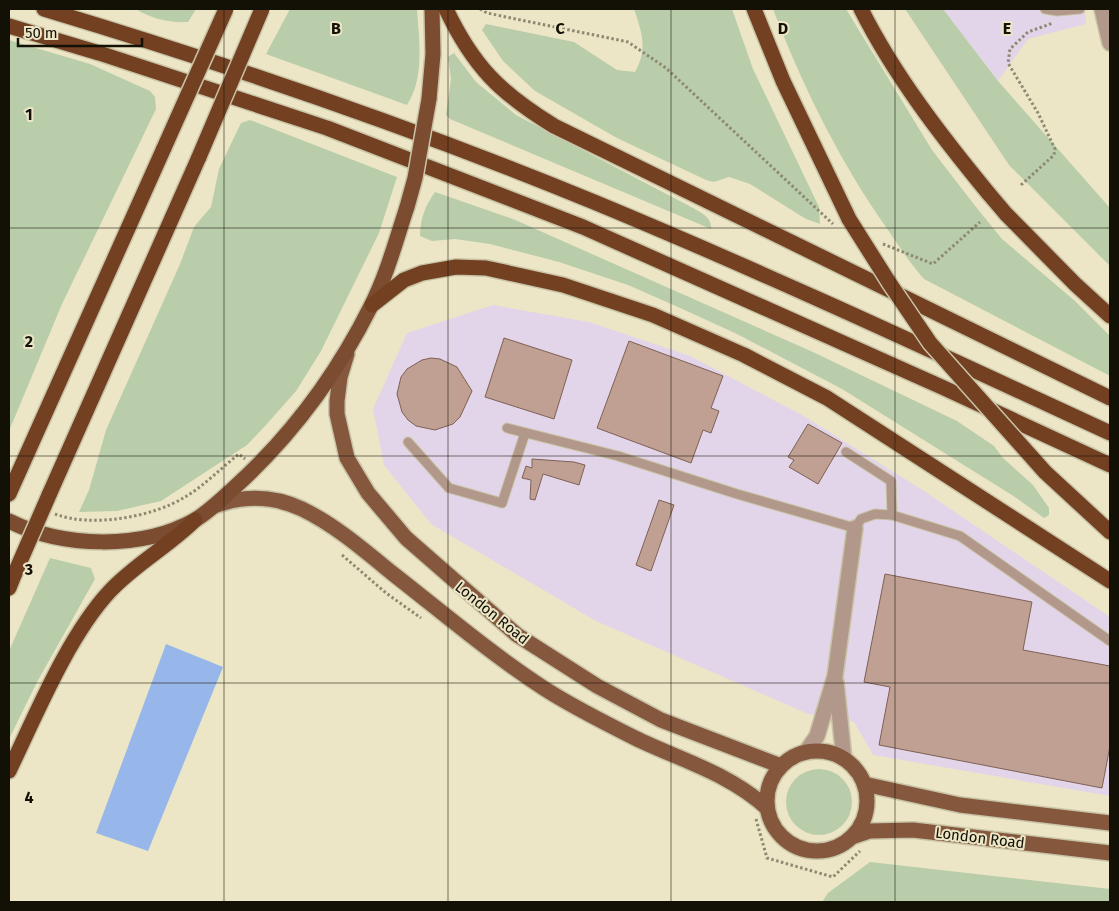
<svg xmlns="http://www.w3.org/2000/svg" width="1119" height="911" font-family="'Fira Sans',sans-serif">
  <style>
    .industrial { fill: #e3d5e9 }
    .green { fill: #b9cdab }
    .water { fill: #97b7eb }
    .building { fill: #c0a093; stroke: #7e6055 }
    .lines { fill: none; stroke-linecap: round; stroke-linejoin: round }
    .service-casing { stroke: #c9c4a7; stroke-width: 11 }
    .minor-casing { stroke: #c9c4a7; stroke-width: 18 }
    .tertiary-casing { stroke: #c9c4a7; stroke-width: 18 }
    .primary-casing { stroke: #c9c4a7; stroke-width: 18 }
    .trunk-casing { stroke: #c9c4a7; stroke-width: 18 }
    .motorway-casing { stroke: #c9c4a7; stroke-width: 18 }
    .path { stroke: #8d8972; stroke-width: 3; stroke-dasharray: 2.5 2.5; stroke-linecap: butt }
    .service { stroke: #b2988a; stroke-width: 9 }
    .minor { stroke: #b2988a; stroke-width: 15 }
    .tertiary { stroke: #b2988a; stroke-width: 15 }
    .primary { stroke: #85583e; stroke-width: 15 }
    .trunk { stroke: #7c4c30; stroke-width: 15 }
    .motorway { stroke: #734022; stroke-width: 15 }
    .trunk-bridge-casing { stroke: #c9c4a7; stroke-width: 18; stroke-linecap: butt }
    .motorway-bridge-casing { stroke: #c9c4a7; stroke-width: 18; stroke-linecap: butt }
    .trunk-bridge { stroke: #7c4c30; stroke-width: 15 }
    .motorway-bridge { stroke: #734022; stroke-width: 15 }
    .grid { fill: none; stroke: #131106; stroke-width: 1; stroke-opacity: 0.55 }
    .labels { text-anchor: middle; stroke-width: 4; stroke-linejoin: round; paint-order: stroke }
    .street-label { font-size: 15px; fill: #131106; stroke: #ece6c6 }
    .grid-label { font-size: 16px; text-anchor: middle; font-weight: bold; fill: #131106; stroke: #ece6c6; stroke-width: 4; stroke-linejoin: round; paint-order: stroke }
  </style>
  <rect width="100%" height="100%" fill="#ece6c6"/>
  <g class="industrial">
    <path d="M943,9H1085L1086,24L1028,39L998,81Z"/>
    <path d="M493,305L589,322L690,356L802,415L921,489L1110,617V796L873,755L854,722L808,714L596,621L431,524L384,465L373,409L407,333Z"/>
  </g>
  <g class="green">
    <path d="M136,9H196L188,22C170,23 151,19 136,9Z"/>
    <path d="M290,9H417C419,39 425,78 407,105L266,54Z"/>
    <path d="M634,9H732L753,69L819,207L820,224L806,219L750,184L729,177L714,182L706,180L617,138L535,91L503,61L482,30L486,24L574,42L617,70L635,72C648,49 642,33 634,9Z"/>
    <path d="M773,9H846L932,150L976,207L1002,239L1075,301L1110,336V376L924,279C907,260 894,238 879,217C835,152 801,82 773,9Z"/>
    <path d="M905,9H943L998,81L1110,208V266L1009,165Z"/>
    <path d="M9,40L90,64L150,91L155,97L156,109L62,304L9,431Z"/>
    <path d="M454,53L476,82L516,115L695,209C703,214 712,218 711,229L450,119L446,115L451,79L448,57Z"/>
    <path d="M250,120L397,177L379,233L321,351L296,391L266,425L247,445L161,501L117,511L79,512L89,490L106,430L180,264L194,227L211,207L219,169L241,123Z"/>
    <path d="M435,192L513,219L813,352L957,421L994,446L1003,458L1033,485L1049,508V515L1044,518L1015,497L842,389L737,334L678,307L628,285L559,262L490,244L455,239L432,241L420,236C420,219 425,206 435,192Z"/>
    <path d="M50,558L91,568L95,579L37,682L9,739V651Z"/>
    <circle cx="819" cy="802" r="33"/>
    <path d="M870,862L1110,889V902H822L828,893Z"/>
  </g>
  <path class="water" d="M166,644L223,667L148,851L96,833Z"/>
  <g class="building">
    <path d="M504,338L572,360L554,419L485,397Z"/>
    <path d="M629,341L723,376L711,408L719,411L711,433L703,430L691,463L597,428Z"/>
    <path d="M431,358L440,359L457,367L472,391L460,417L453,424L435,430L416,426L408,420L402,412L397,394L401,377L407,369L422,360Z"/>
    <path d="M808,424L842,443L818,484L789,467L794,460L788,457Z"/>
    <path d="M532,459L574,462L585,465L579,485L543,474L535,500L530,499L531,480L522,478L526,466L532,468Z"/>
    <path d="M659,500L674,505L651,571L636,565Z"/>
    <path d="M885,574L1032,602L1023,650L1110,666V746L1102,788L879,745L890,687L864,682Z"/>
  </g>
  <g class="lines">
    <defs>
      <g id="service">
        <path d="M1045,9L1057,11L1080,9"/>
        <path d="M507,428L618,456L737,494L855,528L861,519L875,514L892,515L960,536L1110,641"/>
        <path d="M408,442L449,488L502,503L525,433"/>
        <path d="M846,452L891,481L892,515"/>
      </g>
      <g id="minor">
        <path d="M836,682L844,759"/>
        <path d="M806,752L817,736L835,676L855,528"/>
      </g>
      <path id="tertiary" d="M1102,9L1110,43"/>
      <g id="primary">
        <path d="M347,354L340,377L337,401V414L347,458L368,493L406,538L517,635L597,686L661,720L781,766"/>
        <path d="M214,506C244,495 274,496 302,509C335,525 364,550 392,573C442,612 491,654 545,689C573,707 605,723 635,738C680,760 729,773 767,808"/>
        <circle cx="817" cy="801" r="50"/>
        <path d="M864,784L960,805L1110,823"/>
        <path d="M852,837L870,831L913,830L1110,853"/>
      </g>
      <g id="trunk">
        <path d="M429,99L433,54L432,9"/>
        <path d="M9,521C63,548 142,550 195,520C210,511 223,498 236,486C292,435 337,374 371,306C387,275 396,240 407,207"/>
      </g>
      <g id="motorway">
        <path d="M44,9C230,65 414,128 594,202C768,274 939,354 1110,433"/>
        <path d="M446,9C473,66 500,93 554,126L1110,398"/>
        <path d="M754,9L783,81L849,219"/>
        <path d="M861,9C894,75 942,137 989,194"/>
        <path d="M9,26L99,53L327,128L583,227L944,388L1110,465"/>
        <path d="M1006,214L1075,284L1110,316"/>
        <path d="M372,305L404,280L422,273L456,267L486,268L563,285L653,315L744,355L827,398L1110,581"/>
        <path d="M1045,472L1110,532"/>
        <path d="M9,494L164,148"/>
        <path d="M49,495L199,157"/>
        <path d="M9,588L15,573"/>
        <path d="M9,771C36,715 68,636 110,591C135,564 169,546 195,520"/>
      </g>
    </defs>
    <use href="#service" class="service-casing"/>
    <use href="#minor" class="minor-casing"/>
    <use href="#tertiary" class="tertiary-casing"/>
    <use href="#primary" class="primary-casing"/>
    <use href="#trunk" class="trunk-casing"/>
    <use href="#motorway" class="motorway-casing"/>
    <g class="path">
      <path d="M480,9L487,13L628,42L666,68L833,224"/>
      <path d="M1021,185L1054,155L1055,149L1038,113L1008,63L1010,49L1028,32L1053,23"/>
      <path d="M883,244L933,264L980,222"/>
      <path d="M55,514C91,528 153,517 185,497C204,486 221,468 239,454L245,459"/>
      <path d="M342,555L386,593L421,618"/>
      <path d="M756,819L767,858L833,877L860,851"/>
    </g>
    <use href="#service" class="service"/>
    <use href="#minor" class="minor"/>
    <use href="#tertiary" class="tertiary"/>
    <use href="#primary" class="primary"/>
    <use href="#trunk" class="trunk"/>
    <use href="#motorway" class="motorway"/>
    <defs>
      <path id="trunk-bridge" d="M407,207L415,178L429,99"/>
      <g id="motorway-bridge">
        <path d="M164,148L226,9"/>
        <path d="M199,157L262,9"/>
        <path d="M989,194L1006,214"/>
        <path d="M849,219L890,284L930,343L1045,472"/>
        <path d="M15,573L49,495"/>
      </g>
    </defs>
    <use href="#trunk-bridge" class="trunk-bridge-casing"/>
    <use href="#motorway-bridge" class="motorway-bridge-casing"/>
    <use href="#trunk-bridge" class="trunk-bridge"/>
    <use href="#motorway-bridge" class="motorway-bridge"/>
  </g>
  <path class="grid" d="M224,9V902M448,9V902M671,9V902M895,9V902M9,228H1110M9,456H1110M9,683H1110"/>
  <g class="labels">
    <g class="street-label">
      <text transform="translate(492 613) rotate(39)" y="5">London Road</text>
      <text transform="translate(980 838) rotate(7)" y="5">London Road</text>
    </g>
  </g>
  <g class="grid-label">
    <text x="336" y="34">B</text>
    <text x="560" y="34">C</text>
    <text x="783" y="34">D</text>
    <text x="1007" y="34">E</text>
    <text x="29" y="120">1</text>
    <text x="29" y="347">2</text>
    <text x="29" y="575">3</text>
    <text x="29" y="803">4</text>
  </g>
  <rect width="1119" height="911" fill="none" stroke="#131106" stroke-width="20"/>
  <path d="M18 38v8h124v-8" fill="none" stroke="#131106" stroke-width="2.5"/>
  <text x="25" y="38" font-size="15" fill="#131106" stroke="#ece6c6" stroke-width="4" paint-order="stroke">50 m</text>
</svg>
